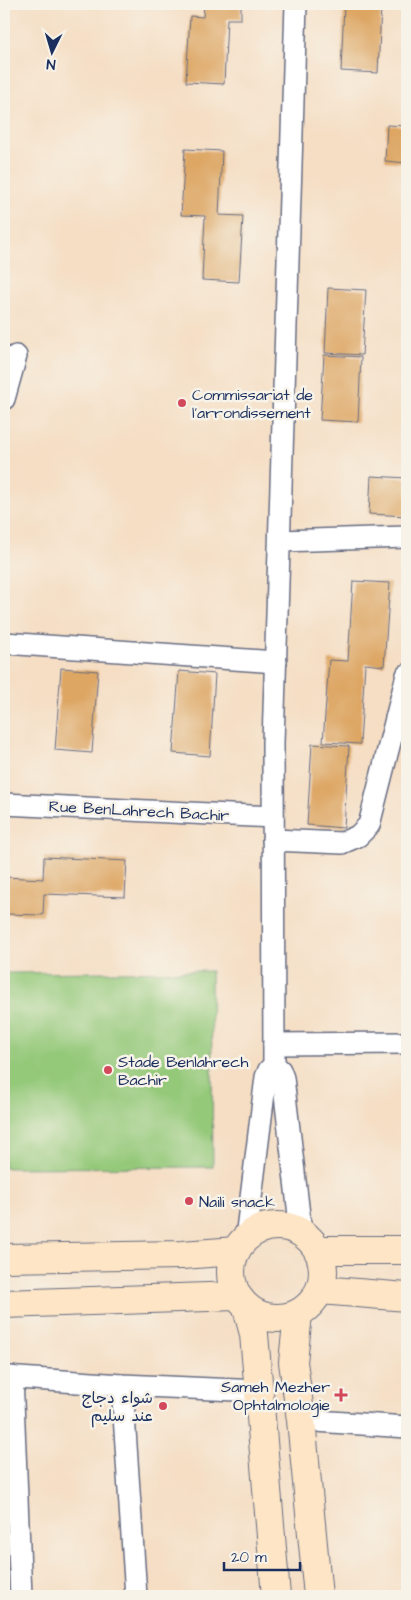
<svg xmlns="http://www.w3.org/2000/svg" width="411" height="1600" font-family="'Architects Daughter','Playpen Sans Arabic',sans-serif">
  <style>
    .green { fill: #95c97a; stroke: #587c6c }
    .building { fill: #dda664 }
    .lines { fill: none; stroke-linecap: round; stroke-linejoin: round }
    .street-casing { stroke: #676c82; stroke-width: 24 }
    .secondary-casing { stroke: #676c82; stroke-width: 30 }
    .street { stroke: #fff; stroke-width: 21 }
    .secondary { stroke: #fde5c5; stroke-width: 28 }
    .poi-dot { fill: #d1495b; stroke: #f7f3e8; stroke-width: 2 }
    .labels { text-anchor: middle; stroke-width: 5; stroke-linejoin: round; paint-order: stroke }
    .poi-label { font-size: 16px; fill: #1b2f5e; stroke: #f7f3e8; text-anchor: start }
    .street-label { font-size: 16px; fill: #1b2f5e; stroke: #f7f3e8 }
  </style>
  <rect width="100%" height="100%" fill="#f7f3e8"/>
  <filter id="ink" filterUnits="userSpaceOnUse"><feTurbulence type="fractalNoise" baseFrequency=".02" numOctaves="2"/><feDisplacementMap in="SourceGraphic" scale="10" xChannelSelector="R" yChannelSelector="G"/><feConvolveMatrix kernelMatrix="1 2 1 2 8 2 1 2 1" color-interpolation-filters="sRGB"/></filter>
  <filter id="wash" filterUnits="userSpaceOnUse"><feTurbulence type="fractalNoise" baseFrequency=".0096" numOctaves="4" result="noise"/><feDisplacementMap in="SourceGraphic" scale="20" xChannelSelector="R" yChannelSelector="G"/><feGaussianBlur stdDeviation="1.12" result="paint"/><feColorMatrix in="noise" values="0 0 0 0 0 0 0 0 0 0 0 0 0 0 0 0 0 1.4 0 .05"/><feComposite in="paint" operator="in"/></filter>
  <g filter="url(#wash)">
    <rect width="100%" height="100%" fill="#f5dec4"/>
    <path class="green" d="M211,971L213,1167L4,1168V973Z"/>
    <g id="blocks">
      <g class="building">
        <path d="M204,4H241V19H227L224,84L186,82L190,16L203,17Z"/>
        <path d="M344,5L381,7L378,73L341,71Z"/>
        <path d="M387,125L407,126V163L385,161Z"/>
        <path d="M185,149L222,151L219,215L243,216L239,282L202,280L205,216L181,215Z"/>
        <path d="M328,288L366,290L362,355L325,353Z"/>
        <path d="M324,355L361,357L358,422L320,420Z"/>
        <path d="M371,476L407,478V516L369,514Z"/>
        <path d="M353,581L390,583L384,666L365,664L360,744L323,742L329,660L348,661Z"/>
        <path d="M61,668L98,671L92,753L55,750Z"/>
        <path d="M179,671L215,674L210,756L173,753Z"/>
        <path d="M312,744L349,746L344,828L307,825Z"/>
        <path d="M44,857L127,861L125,897L44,894L43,915L4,914V877L43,879Z"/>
      </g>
    </g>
  </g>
  <g filter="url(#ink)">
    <use href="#blocks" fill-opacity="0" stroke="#676c82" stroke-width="1"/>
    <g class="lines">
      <defs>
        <g id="street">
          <path d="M4,399L16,356"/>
          <path d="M280,541L407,537"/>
          <path d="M4,643L276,662"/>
          <path d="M4,804L273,817"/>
          <path d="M273,840L342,843L358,836L369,825L407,675"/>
          <path d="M274,1044L407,1043"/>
          <path d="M274,1065L280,1070L283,1078L301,1232"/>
          <path d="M246,1238L266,1077L269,1070L274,1065L273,743L296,4"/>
          <path d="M4,1377L122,1385L259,1391"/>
          <path d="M12,1377L21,1596"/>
          <path d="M122,1385L136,1596"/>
          <path d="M301,1420L407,1427"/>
        </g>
        <g id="secondary">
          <circle cx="277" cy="1272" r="46"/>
          <path d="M318,1250H407"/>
          <path d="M4,1258L182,1255L236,1251"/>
          <path d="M320,1290L407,1297"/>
          <path d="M4,1304L237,1296"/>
          <path d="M247,1308L254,1334L276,1596"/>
          <path d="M298,1314L293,1362L301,1420L318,1596"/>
        </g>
      </defs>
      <use href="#street" class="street-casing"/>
      <use href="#secondary" class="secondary-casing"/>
      <use href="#street" class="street"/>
      <use href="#secondary" class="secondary"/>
    </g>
  </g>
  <g class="poi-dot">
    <circle cx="182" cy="403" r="5"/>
    <circle cx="108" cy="1070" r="5"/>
    <circle cx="189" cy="1201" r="5"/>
    <path d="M338.5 1387.5h5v5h5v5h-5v5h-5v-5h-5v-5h5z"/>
    <circle cx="163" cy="1406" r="5"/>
  </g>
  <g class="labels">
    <g class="poi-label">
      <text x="192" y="400">Commissariat de<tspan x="192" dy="18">l'arrondissement</tspan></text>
      <text x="118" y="1067">Stade Benlahrech<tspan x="118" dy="18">Bachir</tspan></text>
      <text x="199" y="1207">Naili snack</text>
      <text x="330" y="1392" text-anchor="end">Sameh Mezher<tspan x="330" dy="18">Ophtalmologie</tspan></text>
      <text x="153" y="1403" text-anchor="end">شواء دجاج<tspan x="153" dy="18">عند سليم</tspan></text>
    </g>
    <g class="street-label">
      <text transform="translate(139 810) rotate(3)" y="6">Rue BenLahrech Bachir</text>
    </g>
  </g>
  <rect width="411" height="1600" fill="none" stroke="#f7f3e8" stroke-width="20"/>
  <g transform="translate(52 52) rotate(185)" stroke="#f7f3e8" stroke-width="4" paint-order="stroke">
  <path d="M0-4L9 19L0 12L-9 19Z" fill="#1b2f5e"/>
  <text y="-8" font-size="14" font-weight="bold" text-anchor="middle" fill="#1b2f5e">N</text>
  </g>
  <path d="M224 1562v8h76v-8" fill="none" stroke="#1b2f5e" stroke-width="2.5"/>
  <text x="231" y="1562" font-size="15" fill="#1b2f5e" stroke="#f7f3e8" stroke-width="4" paint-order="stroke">20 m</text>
</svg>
